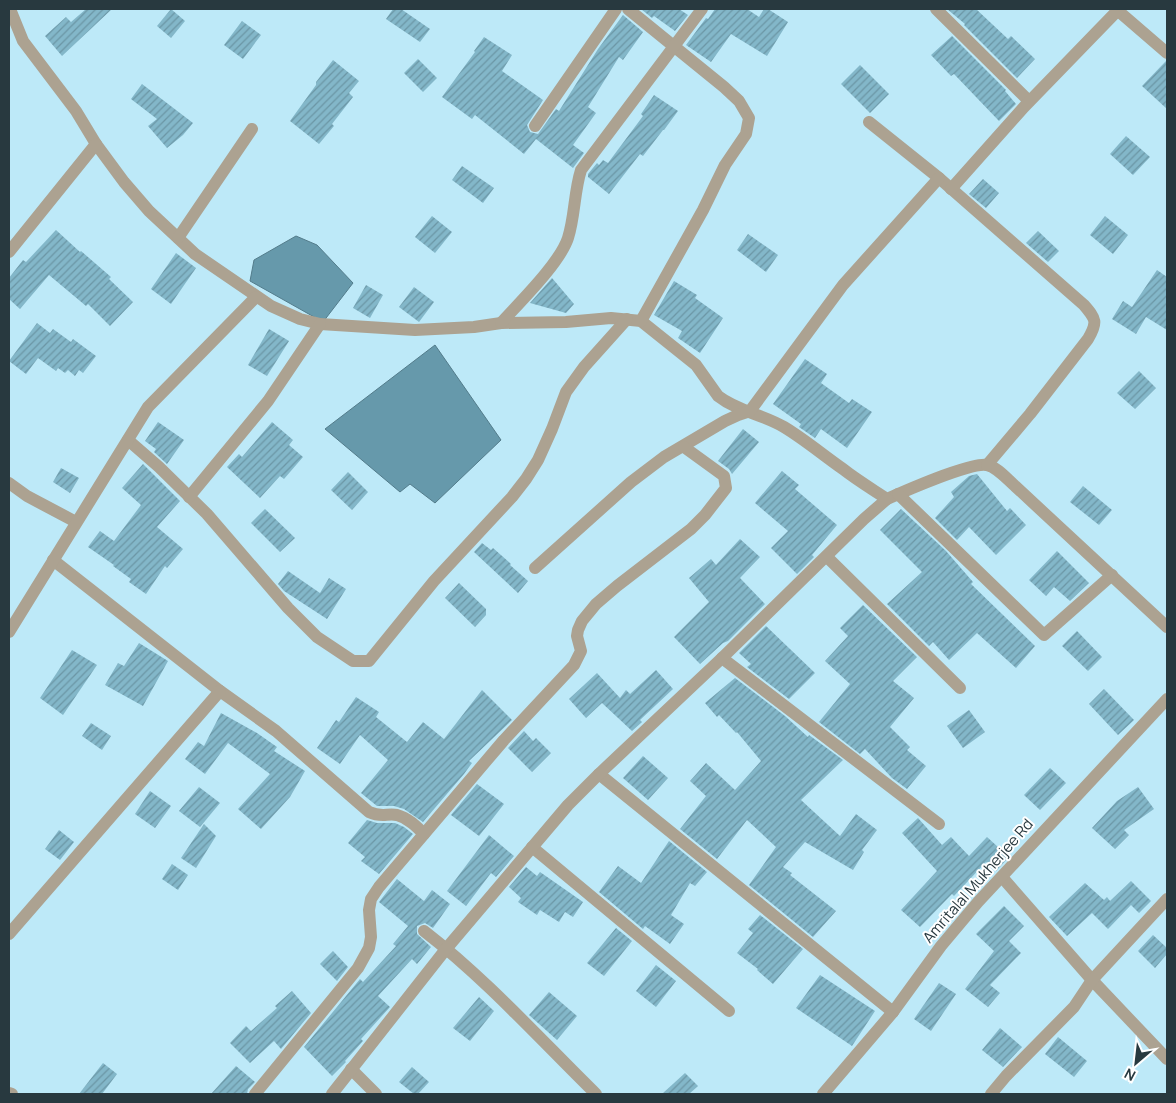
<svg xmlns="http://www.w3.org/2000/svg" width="1176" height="1103" font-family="Manrope,sans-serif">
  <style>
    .water { fill: #6699ab; stroke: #537c8b }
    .building { fill: url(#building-hatch) }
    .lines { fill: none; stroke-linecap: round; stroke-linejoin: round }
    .minor { stroke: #aca291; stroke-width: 12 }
    .labels { text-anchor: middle; stroke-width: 4; stroke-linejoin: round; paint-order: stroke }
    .street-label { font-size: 15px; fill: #28393f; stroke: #fff }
  </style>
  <defs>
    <pattern id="building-hatch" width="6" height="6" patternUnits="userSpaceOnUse" patternTransform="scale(1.25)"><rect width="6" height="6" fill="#83b7c9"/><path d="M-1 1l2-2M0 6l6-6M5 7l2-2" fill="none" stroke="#6b96a5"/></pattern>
  </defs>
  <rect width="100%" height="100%" fill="#bde9f8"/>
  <g class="water">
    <path d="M296,236L317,245L353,283L323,322L250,281L254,260Z"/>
    <path d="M435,345L501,440L435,503L410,484L400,492L325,429Z"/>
  </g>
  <g class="building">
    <path d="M86,9H112L62,56L45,36L66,17L71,22Z"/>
    <path d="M171,9L185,21L171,38L157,26Z"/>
    <path d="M393,9H401L430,29L420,42L386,19Z"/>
    <path d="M641,9H679L688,15L675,31L654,16L652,18Z"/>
    <path d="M715,9H747L759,17L764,9H768L788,22L767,56L731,34L711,62L686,45L706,18L708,19Z"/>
    <path d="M947,9H976L1008,39L1011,36L1035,59L1017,78L964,25L965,24Z"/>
    <path d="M623,15L643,32L623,60L619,57L588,107L596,113L573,145L584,153L573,168L536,139L524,154L475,115L472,119L442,97L475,52L474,51L484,37L512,55L502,71L543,100L527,125L530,132L538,134L556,109L559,111L598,49Z"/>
    <path d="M242,21L261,35L243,59L224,45Z"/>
    <path d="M952,36L1006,90L1005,91L1016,104L999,121L954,74L951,76L931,55Z"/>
    <path d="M418,59L437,78L423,92L404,73Z"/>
    <path d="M333,60L359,81L349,93L353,97L332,124L334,126L319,144L290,121L316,85V82Z"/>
    <path d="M1166,61H1167V109L1142,86Z"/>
    <path d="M860,65L889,94L870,113L841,84Z"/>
    <path d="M142,84L193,123L183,135L167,148L148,126L157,119L131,99Z"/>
    <path d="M654,95L678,111L664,130H663L643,156L640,154L609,194L588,177V174L597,163L599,165L603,160L608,163L643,116L641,114Z"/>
    <path d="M1126,136L1150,157L1133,175L1110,154Z"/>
    <path d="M462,166L494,188L483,203L452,180Z"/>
    <path d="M983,179L999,193L986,208L969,194Z"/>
    <path d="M432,216L452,232L435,253L415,237Z"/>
    <path d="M1105,216L1128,235L1113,254L1090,235Z"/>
    <path d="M56,230L80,252L81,251L111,277L109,279L133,302L110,326L88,304L86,306L49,275L20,309L9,299V278L23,260L26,262Z"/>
    <path d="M1038,231L1059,251L1048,262L1026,243Z"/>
    <path d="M748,234L778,255L766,272L737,250Z"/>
    <path d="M176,253L196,268L171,304L151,289Z"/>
    <path d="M1157,270L1167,277V330L1146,317L1136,334L1112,319L1123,301L1132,307Z"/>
    <path d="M552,278L574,304L566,313L530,303Z"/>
    <path d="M674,281L697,295L695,298L723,318L700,353L678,338L682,331L654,315Z"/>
    <path d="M366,285L383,295L370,318L353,308Z"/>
    <path d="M414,287L434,302L419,322L399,307Z"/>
    <path d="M37,323L50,333L53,329L71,342L73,339L96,356L83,373L79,370L75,376L68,370L65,373L58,368L56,371L38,358L26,374L9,361Z"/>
    <path d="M269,329L289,341L267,376L248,365Z"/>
    <path d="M805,359L827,374L821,383L849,403L852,399L872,412L847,448L821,429L815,438L799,427L801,424L773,404Z"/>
    <path d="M1139,371L1156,388L1135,409L1117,393Z"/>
    <path d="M158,422L184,440L167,464L154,452L156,449L145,441Z"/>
    <path d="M272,422L293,440L289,445L303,457L284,479L280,476L260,498L227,467L239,454L242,457Z"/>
    <path d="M743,429L759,442L732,474L729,469L718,461Z"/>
    <path d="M143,464L180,501L157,527L183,549L167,568L165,566L146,594L129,582L131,579L113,566L114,565L88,547L100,531L114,541L141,505L122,488Z"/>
    <path d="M61,468L79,478L70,493L53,482Z"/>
    <path d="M782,471L799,485L795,489L837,525L812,555L814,557L797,574L771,548L788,531L755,503Z"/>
    <path d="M348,472L368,492L352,510L331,490Z"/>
    <path d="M977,474L1007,511L1010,508L1026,525L996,555L969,527L957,540L935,518L954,497L951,492L969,476Z"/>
    <path d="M1083,486L1112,510L1099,525L1070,502Z"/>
    <path d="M265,509L295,538L280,552L251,523Z"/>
    <path d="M901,509L946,551L973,582L971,584L1035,646L1016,668L977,633L949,660L933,642L929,646L887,604L922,572L880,530Z"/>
    <path d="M740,539L760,557L740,578L765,604L728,641L723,643L700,664L674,637L709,602L689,578L711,559L716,565Z"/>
    <path d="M482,543L491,550L493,548L511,564L510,565L528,581L518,593L474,552Z"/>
    <path d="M1057,551L1089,583L1070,601L1054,587L1046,596L1029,580Z"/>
    <path d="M288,571L320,593L329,578L346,589L327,619L284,591L278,584Z"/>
    <path d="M459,583L486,609V615L475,627L445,598Z"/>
    <path d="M863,605L917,657L893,681L914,698L890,727L910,747L907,750L926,766L907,789L892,778L865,749L860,754L819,722L850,684L825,661L848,636L840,628Z"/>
    <path d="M766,626L815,673L789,699L747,667L751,664L739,653Z"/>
    <path d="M1077,631L1102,657L1088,671L1062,646Z"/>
    <path d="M139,643L168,661L143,706L105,685L118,663L124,666Z"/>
    <path d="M72,650L97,665L63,715L40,698Z"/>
    <path d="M656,670L673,689L640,720L642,722L632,731L602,703L586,718L569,699L597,673L620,698L626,690L630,694Z"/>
    <path d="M735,678L785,716L808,737L809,735L843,760L801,800L840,836L856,814L877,830L862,850L864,852L853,870L805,842L783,867L792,873L790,875L836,911L813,937L749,885L776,847L747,820L717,859L680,829L706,796L690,781L706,763L735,790L761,761L737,732L736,733L719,715L717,717L705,703Z"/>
    <path d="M1104,689L1134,720L1118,735L1089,704Z"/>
    <path d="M482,690L512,720L469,761L472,763L464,774L423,822L404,809L394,806H377L361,793L388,760L360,735L340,764L317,748L336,720L339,722L356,697L379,712L376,717L407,742L423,722L444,739Z"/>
    <path d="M969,710L985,732L963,748L947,726Z"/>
    <path d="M221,713L257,733L277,747L274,751L305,771L290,797L261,829L238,809L270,774L228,743L205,774L185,759L198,742L204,746Z"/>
    <path d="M91,723L111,736L102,750L82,736Z"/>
    <path d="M524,731L533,741L536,738L551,753L532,772L508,748Z"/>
    <path d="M643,756L668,778L648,800L623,778Z"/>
    <path d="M1050,768L1066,783L1040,810L1024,795Z"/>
    <path d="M477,784L504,804L479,836L451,815Z"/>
    <path d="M199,787L220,803L200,827L179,811Z"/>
    <path d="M1138,787L1154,809L1124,830L1129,835L1115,849L1092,828L1117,801Z"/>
    <path d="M150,791L171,806L155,828L135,814Z"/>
    <path d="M918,818L942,845L951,837L969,856L987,837L1009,857L996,871L986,862L954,896L952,894L920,927L901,910L937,871L902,833Z"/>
    <path d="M367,820L377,823H395L404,827L413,834L379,874L361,861L365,857L348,843Z"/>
    <path d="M204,824L216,836L196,868L181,858Z"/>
    <path d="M59,830L74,842L60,860L45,849Z"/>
    <path d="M489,835L514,856L496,877L491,873L466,906L447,891Z"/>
    <path d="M669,841L707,872L695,886L690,883L671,915L684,924L670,944L645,926L643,929L599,892L618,866L641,883Z"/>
    <path d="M172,864L188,875L178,890L162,879Z"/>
    <path d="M526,867L537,876L540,872L583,902L573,917L565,912L559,922L540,910L537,915L518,902L521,898L509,887Z"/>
    <path d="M397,879L424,901L432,890L450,904L433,928L425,923L417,926V934L431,947L417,964L412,959L378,996L390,1007L361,1039L363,1041L345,1061L346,1062L332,1076L304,1047L360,979L363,982L396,946L393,944L408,926L379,902Z"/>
    <path d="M1131,881L1151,901L1139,913L1131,905L1108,929L1092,913L1067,936L1049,917L1085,883L1104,900L1107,897L1110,901Z"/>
    <path d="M1004,906L1024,926L1009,941L1021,953L990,985L1000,993L988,1007L965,989L994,951L976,934Z"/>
    <path d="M760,915L803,949L773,984L757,970L758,969L737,953L753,933L748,929Z"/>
    <path d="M616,928L632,941L604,976L587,963Z"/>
    <path d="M1153,935L1167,948V954L1155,968L1138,951Z"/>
    <path d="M333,951L348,967L337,981L320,964Z"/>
    <path d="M656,965L676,981L656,1007L636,991Z"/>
    <path d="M820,975L875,1011L852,1046L796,1008Z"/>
    <path d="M939,983L956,994L931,1031L914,1019Z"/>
    <path d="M292,991L311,1013L281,1049L274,1041L250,1063L230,1043L246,1026L251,1031L277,1008L275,1006Z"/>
    <path d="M549,992L577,1016L557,1040L529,1015Z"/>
    <path d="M479,997L494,1011L470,1041L453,1028Z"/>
    <path d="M1000,1028L1022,1047L1003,1067L982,1050Z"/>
    <path d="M1058,1037L1087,1061L1074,1077L1045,1054Z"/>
    <path d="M103,1063L117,1074L102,1094H79Z"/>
    <path d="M236,1066L255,1082L248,1089L247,1094H211Z"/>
    <path d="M412,1067L429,1082L418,1094H414L399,1082Z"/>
    <path d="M685,1073L698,1086L689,1094H662Z"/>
  </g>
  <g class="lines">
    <g class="minor">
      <path d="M10,9L23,41L76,111L96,144L124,182L149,211L195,254L271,306L300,319L320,324L415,330L474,327L501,323L566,322L611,318L641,321L696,365L718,396C737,411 762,414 784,427C804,439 823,455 843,469C857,480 872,489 887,499C905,491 971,462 987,465C997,467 1007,479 1015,486L1167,627"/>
      <path d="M628,9L724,87L739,101L749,118L746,134L725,165L703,210L641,321"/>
      <path d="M936,9L1029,101"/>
      <path d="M1116,9L1167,53"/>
      <path d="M869,122L939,178L1084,305C1096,319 1098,322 1088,339L1030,414L987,465"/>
      <path d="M535,126L616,9"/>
      <path d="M951,189L1024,107L1119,9"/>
      <path d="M178,238L252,129"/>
      <path d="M9,252L96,144"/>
      <path d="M501,323C519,303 560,263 568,238C575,216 574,192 581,170L702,9"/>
      <path d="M128,440L159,467L207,514L288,608L317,637L353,661H369L434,581L512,497L526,479L538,460L552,429L566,392L584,367L627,319"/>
      <path d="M9,483L27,496L76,522"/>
      <path d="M898,494L1044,635L1112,575"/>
      <path d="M189,497L268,401L320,324"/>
      <path d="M827,557L960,688"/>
      <path d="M53,560L220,691L276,731L369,812C382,818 387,813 397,815C408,818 416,826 424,834"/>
      <path d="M535,568L631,482L664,457L725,421L738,415L750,411L843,285L939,178"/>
      <path d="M9,632L148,407L256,297"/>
      <path d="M722,658L939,824"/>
      <path d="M599,774L893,1012"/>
      <path d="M532,847L729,1011"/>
      <path d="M1002,877L1092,980L1167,1059"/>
      <path d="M424,931C486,979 540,1039 596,1094"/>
      <path d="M9,934L220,691"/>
      <path d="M351,1069L376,1094"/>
      <path d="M9,1093L12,1094"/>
      <path d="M255,1094L358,968L369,948L371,937L369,910L371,899L379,887L504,740L574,665L581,651L577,636L578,630L582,621L596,604L617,586L691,529L705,515L726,488L724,476L684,447"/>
      <path d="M332,1094L446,949L568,805L599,774L722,658L864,519L887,499"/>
      <path d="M823,1094L893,1012L941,946L978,902L1167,699"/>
      <path d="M991,1094L1006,1076L1074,1007L1092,980L1167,899"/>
    </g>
  </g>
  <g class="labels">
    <g class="street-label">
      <text transform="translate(978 881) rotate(-49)" y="5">Amritalal Mukherjee Rd</text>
    </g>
  </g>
  <rect width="1176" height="1103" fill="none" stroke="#28393f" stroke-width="20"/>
  <g transform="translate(1136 1063) rotate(208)" stroke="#ffffff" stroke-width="4" paint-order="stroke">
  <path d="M0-4L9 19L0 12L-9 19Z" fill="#28393f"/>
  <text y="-8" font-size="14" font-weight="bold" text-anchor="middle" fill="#28393f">N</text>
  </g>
</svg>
